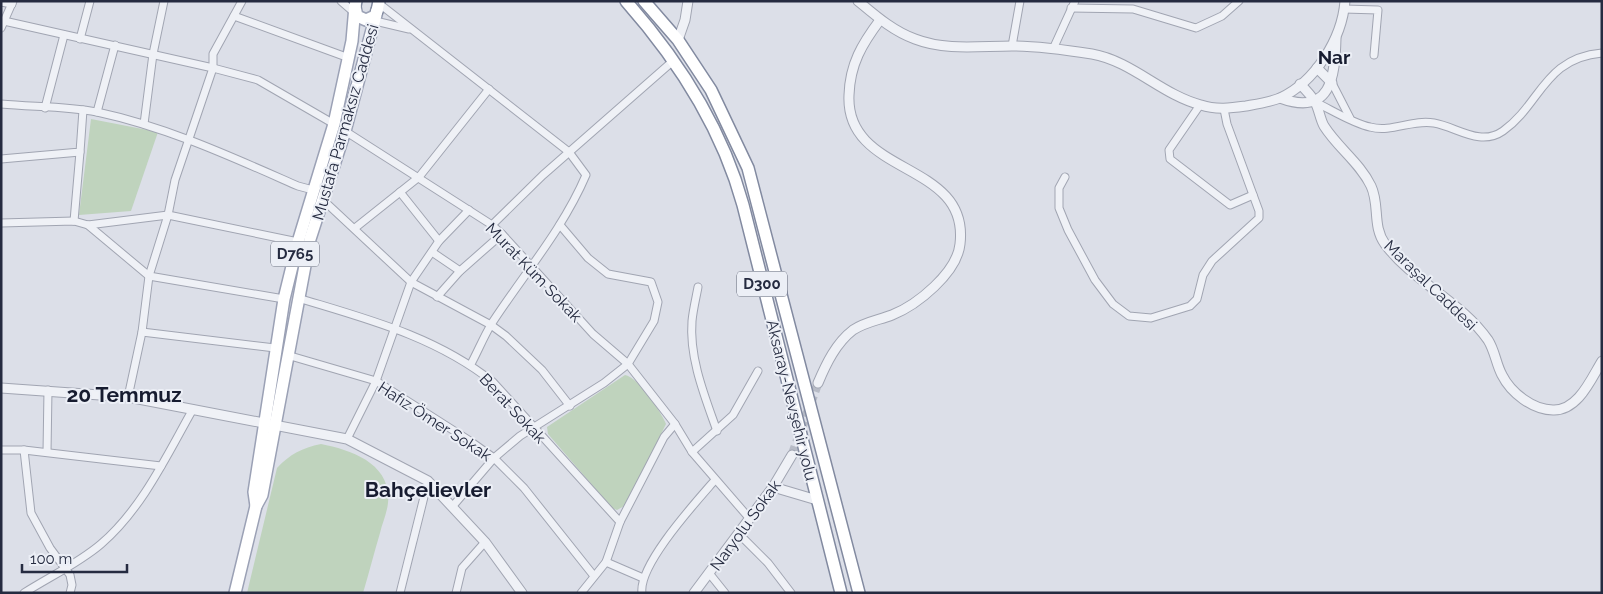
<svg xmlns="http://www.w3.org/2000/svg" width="1603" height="594" font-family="Raleway,sans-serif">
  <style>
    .green { fill: #bfd3bd }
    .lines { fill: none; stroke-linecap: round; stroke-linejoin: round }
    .tertiary-tunnel { stroke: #b7bbc6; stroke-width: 9; stroke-dasharray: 9 4.5; stroke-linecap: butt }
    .minor-casing { stroke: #a1a5b2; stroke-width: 9 }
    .tertiary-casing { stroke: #a1a5b2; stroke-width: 11 }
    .primary-casing { stroke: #9ba1b5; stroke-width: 14 }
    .trunk-casing { stroke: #828aa0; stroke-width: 14 }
    .minor { stroke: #eff1f6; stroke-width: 7 }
    .tertiary { stroke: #eff1f6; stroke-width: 9 }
    .primary { stroke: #fff; stroke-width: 11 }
    .trunk { stroke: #fff; stroke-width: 11 }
    .labels { text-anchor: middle; stroke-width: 4; stroke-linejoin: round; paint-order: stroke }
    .shield { fill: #eceff6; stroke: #616677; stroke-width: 1 }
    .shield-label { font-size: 15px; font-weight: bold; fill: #252b40 }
    .street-label { font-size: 16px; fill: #252b40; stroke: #eceff6 }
    .quarter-label { font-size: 19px; font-weight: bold; fill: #171c30; stroke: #eceff6 }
    .district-label { font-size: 21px; font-weight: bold; fill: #171c30; stroke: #eceff6 }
  </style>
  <rect width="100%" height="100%" fill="#dcdfe8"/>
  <g class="green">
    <path d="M91,119L158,132L131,211L79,215Z"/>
    <path d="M625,375C638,377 661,412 666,424L626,505L617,510L612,508L548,434L547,427Z"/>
    <path d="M321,444C352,450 392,464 388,503C387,513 382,524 380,533C374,553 369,573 363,593H247L277,468C290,454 302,448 321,444Z"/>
  </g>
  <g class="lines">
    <path class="tertiary-tunnel" d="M792,455L818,383"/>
    <defs>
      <g id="minor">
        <path d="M341,1L356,14"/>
        <path d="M1,2L12,4"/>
        <path d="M377,2L569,152L586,175C563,229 524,274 492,323C484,336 478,351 471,364"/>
        <path d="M1071,8L1133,9L1196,28L1222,16L1239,1"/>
        <path d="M1344,9L1378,10L1374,55"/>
        <path d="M234,16L349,58"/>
        <path d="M371,20L409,29"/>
        <path d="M4,21L213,68L258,80L334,124"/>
        <path d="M1,28L13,1"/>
        <path d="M80,39L90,1"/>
        <path d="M1012,46L1020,1"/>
        <path d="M1053,49L1075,1"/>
        <path d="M1332,83L1350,118"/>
        <path d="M1315,102C1330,109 1354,124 1370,127C1392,133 1412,119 1434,123C1457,127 1480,147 1503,131C1541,104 1544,58 1602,53"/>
        <path d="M1,104C33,107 66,106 97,112C167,127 232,157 298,186L313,190"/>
        <path d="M1200,105L1169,150L1170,159L1230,205L1253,195"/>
        <path d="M45,108L64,35"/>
        <path d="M97,112L115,45"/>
        <path d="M144,124L153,54L164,1"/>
        <path d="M345,131L492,225L502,234L593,334L628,364L675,424L692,452L750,519"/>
        <path d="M1,159L80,152L83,110"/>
        <path d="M1065,177L1059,188V208L1068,230L1095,280L1113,304L1129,316L1151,318L1190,306L1197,299L1203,275L1212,261L1259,218V211L1227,124L1224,109"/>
        <path d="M400,192L439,241"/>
        <path d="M322,199L411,282L491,325L506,336L542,370L570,406"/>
        <path d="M74,221L80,152"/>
        <path d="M1,223L74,221L88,225L168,215L298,242"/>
        <path d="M88,225L149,276L284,299"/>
        <path d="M492,225L543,175L673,61"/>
        <path d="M355,228L419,177L489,89"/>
        <path d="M432,252L460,271"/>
        <path d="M698,287C696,298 693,310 692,321C689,358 705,397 717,431"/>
        <path d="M437,297L460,271L502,234"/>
        <path d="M298,298C367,319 435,336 493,382L620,522"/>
        <path d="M142,332L275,348"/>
        <path d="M287,355L376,381L470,441L494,458L524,488L594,576"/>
        <path d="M128,397L142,332L149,276L168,215L175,180L213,68V54L242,1"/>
        <path d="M347,439L376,381L411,282L439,241L469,210"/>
        <path d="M1,450H24L161,466"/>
        <path d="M24,450L31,513L50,548L70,575L72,585L70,593"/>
        <path d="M47,452L48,390"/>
        <path d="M692,452L733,415L758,371"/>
        <path d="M452,507L494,458L520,436L604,383L628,364L654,321L658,302L651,282L608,274L588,258L560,225"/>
        <path d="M739,534L768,563L791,593"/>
        <path d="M606,562L643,578"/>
        <path d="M709,573L725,593"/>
        <path d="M24,593C49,577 79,563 101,544C142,509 167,455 193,409"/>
        <path d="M400,593L428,481"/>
        <path d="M456,593L462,568L485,542"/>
        <path d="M581,593L606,562L620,522L647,470L664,437L675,424"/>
        <path d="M642,593C638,565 696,502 715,480"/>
      </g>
      <g id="tertiary">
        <path d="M858,1C876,16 893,31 915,39C946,51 979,46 1012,46C1038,46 1066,50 1092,54C1132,61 1162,95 1201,105C1216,110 1231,108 1246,106C1257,104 1270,102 1280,98C1315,82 1342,39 1345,1"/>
        <path d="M678,40L685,20L688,1"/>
        <path d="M1317,68L1332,83"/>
        <path d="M1300,84C1305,89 1311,95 1315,102C1319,109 1320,119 1324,126C1338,148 1360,163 1371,186C1380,205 1372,226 1385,244C1413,282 1461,301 1488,340C1495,351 1496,364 1502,375C1511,393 1533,410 1553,410C1578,411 1591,379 1602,361"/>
        <path d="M1280,98C1331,117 1335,77 1336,38"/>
        <path d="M818,383C826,364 836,343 853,330C865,322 879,320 892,315C917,305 957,273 960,244C970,160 845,177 849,95C850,64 862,44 880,20"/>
        <path d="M1,388L128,397L347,439L428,481L485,542L522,593"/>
        <path d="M773,487L817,500"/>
        <path d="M694,593L773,487L792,455"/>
      </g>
      <g id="primary">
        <path d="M355,7L357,16L366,20L375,16L377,10"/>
        <path d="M256,506L254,492L284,299L298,242L334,124L352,41L355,6"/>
        <path d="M235,593L256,506L262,495L310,239L345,131L377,11"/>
      </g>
      <g id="trunk">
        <path d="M626,1C679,61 722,128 743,205L841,593"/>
        <path d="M644,1L678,40L711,90L748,168L859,593"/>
        <path d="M355,6L356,1"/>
        <path d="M377,11L379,1"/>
      </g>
    </defs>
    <use href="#minor" class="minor-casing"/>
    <use href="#tertiary" class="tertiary-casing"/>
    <use href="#primary" class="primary-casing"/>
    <use href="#trunk" class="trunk-casing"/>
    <use href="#minor" class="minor"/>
    <use href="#tertiary" class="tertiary"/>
    <use href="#primary" class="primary"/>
    <use href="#trunk" class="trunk"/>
  </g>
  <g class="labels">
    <g class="shield">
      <rect x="271" y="241.5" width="48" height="25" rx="4"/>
      <rect x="737" y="271.5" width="50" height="25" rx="4"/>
    </g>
    <g class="shield-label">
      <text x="295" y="259">D765</text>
      <text x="762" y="289">D300</text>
    </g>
    <g class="street-label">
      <text transform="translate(345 122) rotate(-74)" y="6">Mustafa Parmaksız Caddesi</text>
      <text transform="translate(534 272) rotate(46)" y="6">Murat Küm Sokak</text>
      <text transform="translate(1431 285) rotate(44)" y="6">Maraşal Caddesi</text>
      <text transform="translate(792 400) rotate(76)" y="6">Aksaray-Nevşehir yolu</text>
      <text transform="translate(513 408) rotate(47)" y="6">Berat Sokak</text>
      <text transform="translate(435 421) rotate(33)" y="6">Hafız Ömer Sokak</text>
      <text transform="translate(745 525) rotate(-54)" y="6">Naryolu Sokak</text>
    </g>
    <g class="quarter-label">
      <text x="1334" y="64">Nar</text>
    </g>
    <g class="district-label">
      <text x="124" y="402">20 Temmuz</text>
      <text x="428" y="497">Bahçelievler</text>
    </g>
  </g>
  <rect width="1603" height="594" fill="none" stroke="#252b40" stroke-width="5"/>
  <path d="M22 564v8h105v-8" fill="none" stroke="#252b40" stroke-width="2.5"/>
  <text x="30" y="564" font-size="15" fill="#252b40" stroke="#eceff6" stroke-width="4" paint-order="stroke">100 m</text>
</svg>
